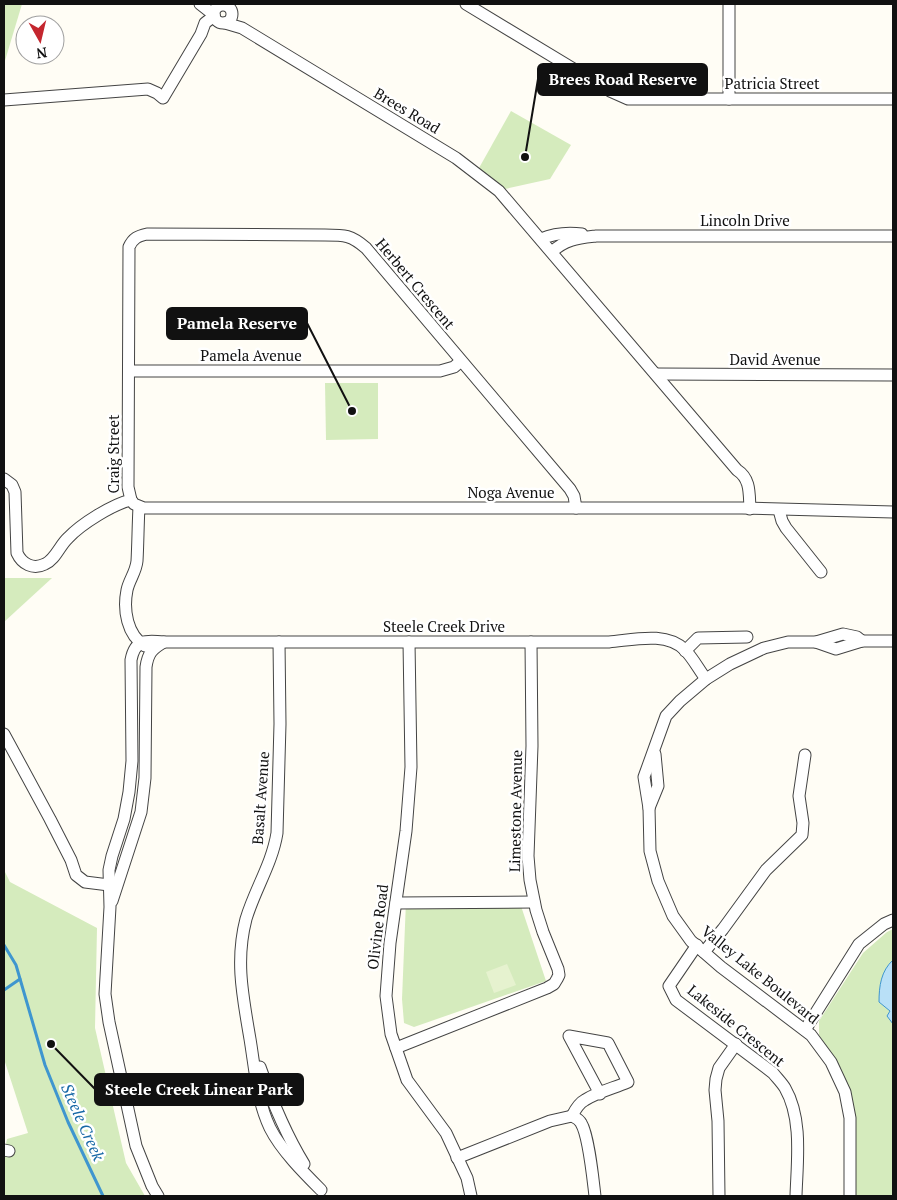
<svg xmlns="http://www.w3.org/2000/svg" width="897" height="1200" font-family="'PT Serif',serif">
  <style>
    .green { fill: #d5ebbd }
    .pitch { fill: #e6f2cf }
    .water { fill: #b9e0f7; stroke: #3f96cf }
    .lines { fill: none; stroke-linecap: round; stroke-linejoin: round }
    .stream { stroke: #3f96cf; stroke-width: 3 }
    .minor-casing { stroke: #444; stroke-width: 13 }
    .minor { stroke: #fff; stroke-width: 11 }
    .labels { text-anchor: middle; stroke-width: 5; stroke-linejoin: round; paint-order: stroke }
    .street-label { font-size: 15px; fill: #111; stroke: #fff }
    .water-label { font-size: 16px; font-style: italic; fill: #1768a6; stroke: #fff }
    .leader { fill: none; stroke: #111; stroke-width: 2 }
    .callout-dot { fill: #111; stroke: #fff; stroke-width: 2 }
    .callout { fill: #111; stroke: #111; stroke-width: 2 }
    .callout-label { font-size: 16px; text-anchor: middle; font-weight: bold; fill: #fff }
  </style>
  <rect width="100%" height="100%" fill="#fffdf5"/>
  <g class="green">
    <path d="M4,4H22L4,64Z"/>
    <path d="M511,111L571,145L550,179L505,189L479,168Z"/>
    <path d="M325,383H378V439L326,440Z"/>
    <path d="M4,578H52L4,622Z"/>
    <path d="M4,870L10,882L97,928L95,1028L126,1163L145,1196H4V1153L7,1139L28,1133L4,1059Z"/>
    <path d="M519,900L546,981L414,1027L404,1023L402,999L406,901Z"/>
    <path d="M893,929V1196H856L853,1110L842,1075L819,1035V1021L863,953L887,932Z"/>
  </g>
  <path class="pitch" d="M507,964L516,985L494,993L486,972Z"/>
  <path class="water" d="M893,960V1024L887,1016L890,1011L879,1002C879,986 881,971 893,960Z"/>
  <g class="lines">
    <g class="stream">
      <path d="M4,945L16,965L45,1065L68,1122L103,1196"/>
      <path d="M4,990L20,979"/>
    </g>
    <defs>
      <g id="minor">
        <path d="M200,4L214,15"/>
        <path d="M466,4L610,91L628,99H893"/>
        <path d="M729,4V99"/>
        <circle cx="223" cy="14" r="9"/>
        <path d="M225,23L242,28L456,158L499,191L737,470C751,479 749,494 750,509"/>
        <path d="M4,100L148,89L157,93L163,98L201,34L205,23L214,16"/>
        <path d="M541,239C555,233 567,232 582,234"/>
        <path d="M552,252C565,239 579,238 596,236H893"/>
        <path d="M129,371H440L454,367L461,361"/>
        <path d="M656,374L893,375"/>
        <path d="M4,479L12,485L15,492L17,553C22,564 33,570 45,564C55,560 60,545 68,538C81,524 113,504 131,500"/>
        <path d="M131,500L128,487L129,247C133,238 138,236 147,234L325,235C345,235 351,235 366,248L570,489L574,496L576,508"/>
        <path d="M131,500L134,504L144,508H742L893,512"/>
        <path d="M139,507C138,525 138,543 137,561C136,572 129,580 127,590C123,610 127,635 145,646"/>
        <path d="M779,510L782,521L786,528L821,572"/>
        <path d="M279,642L280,724L277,833C272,864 255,889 246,919C235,961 243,997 250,1039C255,1069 257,1101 270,1128C281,1150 304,1173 321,1190"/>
        <path d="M409,642L411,767L406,831L390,943L386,996L391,1034L407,1080L446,1133L467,1178L471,1196"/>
        <path d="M816,642L836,649L862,641H893"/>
        <path d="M685,651L698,638L747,637"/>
        <path d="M4,734L50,819L71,860L76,875L85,882L109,885"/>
        <path d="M649,808L658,786L655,754"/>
        <path d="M112,901L141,812L145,778L146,667C148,653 152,649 164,642"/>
        <path d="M396,903L534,902"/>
        <path d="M697,945L669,986L676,1000L773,1073C777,1078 782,1083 785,1088C803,1119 797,1162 796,1196"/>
        <path d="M704,952L723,929L766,870L802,835L803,823L799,796L805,755"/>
        <path d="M805,1030L859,944L884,924L893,920"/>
        <path d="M396,1048L547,988L554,984L557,979L559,975L558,969L543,932L536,910L530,880L528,856L532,746L531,642"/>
        <path d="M260,1067C272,1101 285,1133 304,1164"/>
        <path d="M572,1116C575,1110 579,1103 585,1100C597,1092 614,1088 628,1082L608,1043L569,1036L600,1094"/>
        <path d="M4,1150L9,1151"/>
        <path d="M457,1158L550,1121L572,1116C576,1118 579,1119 581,1123C589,1136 593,1180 595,1196"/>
        <path d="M158,1196L152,1186L136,1146L109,1022L105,994L110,907L109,870L112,856L124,819L129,792L132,761L131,660C135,639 146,640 164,642H609C633,640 666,631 685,650C693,658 699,670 706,679"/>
        <path d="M719,1196L718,1121L715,1090L716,1079L719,1068L736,1044"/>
        <path d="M850,1196V1118L845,1092L831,1062L811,1035L721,967L691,941L673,916L658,881L650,851L649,808L644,777L666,716L680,701L706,679L730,664L764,648L788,642H816L843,634L857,637L862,641"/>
      </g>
    </defs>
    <use href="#minor" class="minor-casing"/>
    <use href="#minor" class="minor"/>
  </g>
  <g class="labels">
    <g class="street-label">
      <text x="772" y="89">Patricia Street</text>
      <text transform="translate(407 111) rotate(31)" y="5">Brees Road</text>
      <text x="745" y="226">Lincoln Drive</text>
      <text transform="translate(415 284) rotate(50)" y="5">Herbert Crescent</text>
      <text x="251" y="361">Pamela Avenue</text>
      <text x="775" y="365">David Avenue</text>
      <text transform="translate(114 454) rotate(-90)" y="5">Craig Street</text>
      <text x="511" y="498">Noga Avenue</text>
      <text x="444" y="632">Steele Creek Drive</text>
      <text transform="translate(261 798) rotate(-86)" y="5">Basalt Avenue</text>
      <text transform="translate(516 811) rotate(-89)" y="5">Limestone Avenue</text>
      <text transform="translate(378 927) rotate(-83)" y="5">Olivine Road</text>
      <text transform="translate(760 975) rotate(39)" y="5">Valley Lake Boulevard</text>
      <text transform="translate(736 1026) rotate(39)" y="5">Lakeside Crescent</text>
    </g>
    <g class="water-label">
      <text transform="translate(83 1122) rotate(66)" y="6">Steele Creek</text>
    </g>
  </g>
  <path class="leader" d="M525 157L538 79M352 411L307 323M51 1044L95 1089"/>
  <g class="callout-dot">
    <circle cx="525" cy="157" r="5"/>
    <circle cx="352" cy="411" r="5"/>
    <circle cx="51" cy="1044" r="5"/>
  </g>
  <g class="callout">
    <rect x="538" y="64" width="169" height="31" rx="5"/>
    <rect x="167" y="308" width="140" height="31" rx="5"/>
    <rect x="95" y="1074" width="208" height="31" rx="5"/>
  </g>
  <g class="callout-label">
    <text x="623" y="85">Brees Road Reserve</text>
    <text x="237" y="329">Pamela Reserve</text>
    <text x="199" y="1095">Steele Creek Linear Park</text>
  </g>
  <rect width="897" height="1200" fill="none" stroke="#111111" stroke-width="10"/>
  <g transform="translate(40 40) rotate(172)"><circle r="24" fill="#ffffff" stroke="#a0a0a0"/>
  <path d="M0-4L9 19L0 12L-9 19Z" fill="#c4262e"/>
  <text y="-8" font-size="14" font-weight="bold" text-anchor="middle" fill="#111111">N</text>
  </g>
</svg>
